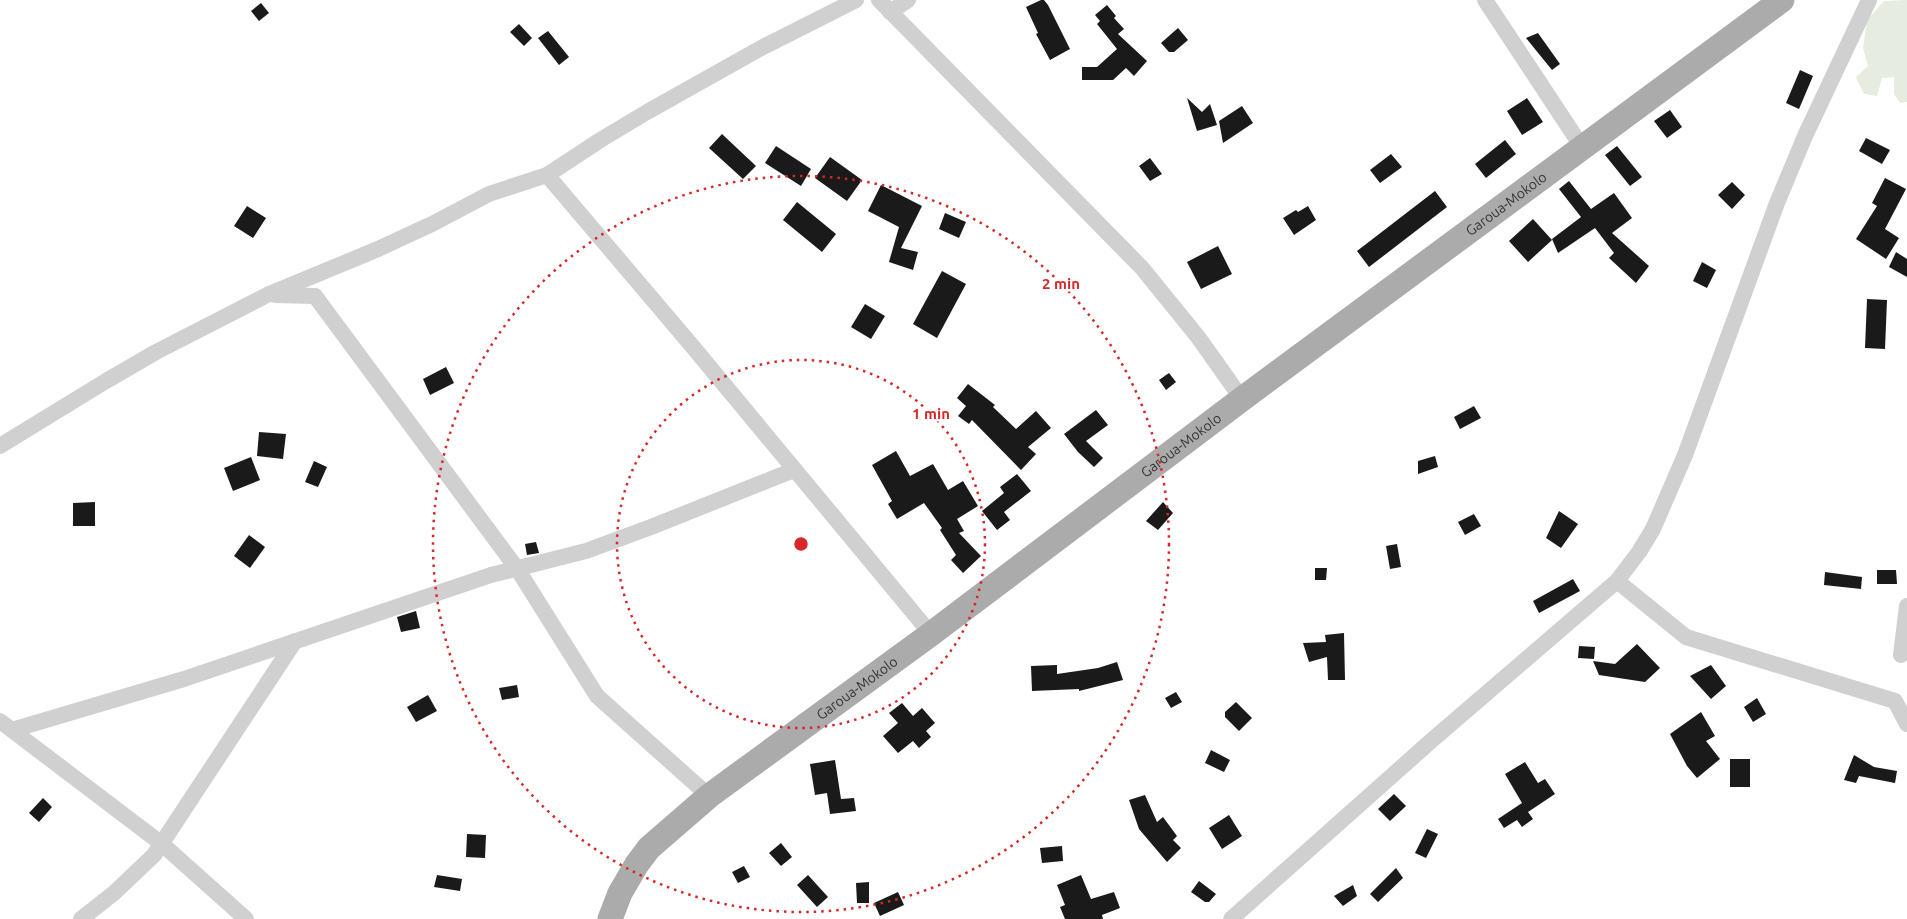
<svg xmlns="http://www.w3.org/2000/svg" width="1907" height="919" font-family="Ubuntu,sans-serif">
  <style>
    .green { fill: #e6ecdf }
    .building { fill: #1a1a1a }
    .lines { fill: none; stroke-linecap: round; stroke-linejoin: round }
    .minor { stroke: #d0d0d0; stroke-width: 16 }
    .primary { stroke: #ababab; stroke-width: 25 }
    .ring { fill: none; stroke: #d62828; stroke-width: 2.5; stroke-dasharray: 2.5 5 }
    .labels { text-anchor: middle; stroke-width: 5; stroke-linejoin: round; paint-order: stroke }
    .street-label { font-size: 14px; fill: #333; stroke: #fff }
    .centre { fill: #d62828; stroke: #fff; stroke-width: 2.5 }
    .ring-label { font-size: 15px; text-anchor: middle; font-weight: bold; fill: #d62828; stroke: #fff; stroke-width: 5; stroke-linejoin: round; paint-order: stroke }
  </style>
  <rect width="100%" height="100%" fill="#fff"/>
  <path class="green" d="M1907,0V102L1900,103L1894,94V77L1882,78L1877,96L1864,94L1856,77L1868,66L1863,48L1867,20L1884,1Z"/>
  <g class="building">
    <path d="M1041,0H1044L1048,5L1070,49L1050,60L1036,34L1038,33L1026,7Z"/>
    <path d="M261,3L269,13L259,21L251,11Z"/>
    <path d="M1107,5L1116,16L1114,18L1124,29L1118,34L1147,61L1134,76L1126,68L1113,80H1082V67H1097L1117,49L1097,24L1100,21L1095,15Z"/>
    <path d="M519,24L532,38L524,46L510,32Z"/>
    <path d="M1178,28L1188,40L1174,52H1169L1161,43Z"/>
    <path d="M548,31L569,57L559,65L538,38Z"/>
    <path d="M1538,33L1560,64L1552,70L1526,38Z"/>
    <path d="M1800,70L1813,76L1799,109L1786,103Z"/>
    <path d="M1187,98L1202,112L1210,104L1217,125L1197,131Z"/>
    <path d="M1527,98L1543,122L1522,135L1507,111Z"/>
    <path d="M1242,106L1253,123L1223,143L1219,121Z"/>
    <path d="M1670,110L1682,127L1667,138L1654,121Z"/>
    <path d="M722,134L756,166L743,179L709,148Z"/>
    <path d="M1866,138L1890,150L1882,164L1859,151Z"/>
    <path d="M1505,140L1516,154L1486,178L1475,164Z"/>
    <path d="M776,146L811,169L801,186L765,163Z"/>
    <path d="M1617,146L1642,177L1630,186L1605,155Z"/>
    <path d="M1391,154L1402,167L1380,183L1370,170Z"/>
    <path d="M830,157L862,180L847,201L815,178Z"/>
    <path d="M1150,158L1162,174L1150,181L1139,166Z"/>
    <path d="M1885,178L1906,189L1885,229L1899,238L1886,259L1856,239L1877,206L1872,203Z"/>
    <path d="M1569,181L1591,209L1614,193L1632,218L1612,233L1649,266L1636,283L1609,258L1614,253L1595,228L1558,253L1552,239L1581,217L1559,189Z"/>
    <path d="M1732,182L1745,195L1732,209L1718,195Z"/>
    <path d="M881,185L922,206L901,248L918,252L913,270L889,262L899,227L868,211Z"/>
    <path d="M1435,191L1447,207L1369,267L1357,251Z"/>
    <path d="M797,202L836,234L822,252L783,220Z"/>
    <path d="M247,206L266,218L253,238L234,226Z"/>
    <path d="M1308,206L1316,220L1294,235L1283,218L1296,210L1298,212Z"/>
    <path d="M945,213L966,222L959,238L939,229Z"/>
    <path d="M1533,219L1552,240L1528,262L1509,241Z"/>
    <path d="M1218,246L1232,274L1201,289L1187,262Z"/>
    <path d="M1896,252L1907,259V277L1889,267Z"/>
    <path d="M1702,262L1716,270L1707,288L1693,281Z"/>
    <path d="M942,271L966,284L937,338L913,324Z"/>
    <path d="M1867,299L1887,300L1885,349L1865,348Z"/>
    <path d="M865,304L885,316L871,339L851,327Z"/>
    <path d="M446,367L454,383L430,395L423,379Z"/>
    <path d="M1169,373L1176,382L1166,390L1159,380Z"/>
    <path d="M968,384L995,405L993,407L1016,429L1036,411L1051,428L1028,447L1036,454L1021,470L972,420L969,424L958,416L966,406L957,398Z"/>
    <path d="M1474,406L1481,418L1460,429L1454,417Z"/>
    <path d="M1096,410L1108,425L1086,441L1103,458L1094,467L1078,452L1064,434Z"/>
    <path d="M259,432L286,434L283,459L257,456Z"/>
    <path d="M896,451L910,476L933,464L948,490L963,481L978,506L957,519L964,531L959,533L981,556L963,573L951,560L956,555L940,530L942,528L924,503L897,519L888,504L892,501L872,465Z"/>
    <path d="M1435,456L1438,467L1418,474V461Z"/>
    <path d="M251,457L260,480L233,491L224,468Z"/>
    <path d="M314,461L327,467L318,487L305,482Z"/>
    <path d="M1017,474L1031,491L1004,512L1010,520L997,530L982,511L1004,493L1000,487Z"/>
    <path d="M95,502V526H73V503Z"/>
    <path d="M1163,502L1173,513L1158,530L1146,521Z"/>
    <path d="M1559,511L1578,524L1561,548L1546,538Z"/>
    <path d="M1474,514L1481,526L1465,535L1458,522Z"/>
    <path d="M249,535L265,547L250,568L234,556Z"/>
    <path d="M536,542L539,553L527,555L525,544Z"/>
    <path d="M1397,544L1401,567L1390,569L1386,546Z"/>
    <path d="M1315,568H1327L1326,580H1315Z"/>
    <path d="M1877,570H1896L1897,584H1877Z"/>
    <path d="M1825,572L1862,577L1861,589L1824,585Z"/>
    <path d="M1573,579L1580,591L1539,613L1533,601Z"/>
    <path d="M416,611L420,628L401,632L397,617Z"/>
    <path d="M1344,633L1345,680H1328L1327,657L1309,662L1303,643L1326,642L1325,635Z"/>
    <path d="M1637,644L1660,668L1645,682L1599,675L1593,661L1615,664Z"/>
    <path d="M1579,646L1595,647L1594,659L1578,658Z"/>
    <path d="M1117,662L1123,680L1079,691V689L1032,691L1031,666L1057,665V674L1098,668Z"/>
    <path d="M1711,665L1726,686L1711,699L1690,676Z"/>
    <path d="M517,685L519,697L502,700L499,688Z"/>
    <path d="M1176,692L1182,702L1171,708L1165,698Z"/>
    <path d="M428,695L437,711L416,722L407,707Z"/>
    <path d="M1757,698L1766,714L1753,722L1744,707Z"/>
    <path d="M1236,702L1252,718L1239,731L1225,717V712Z"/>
    <path d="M902,703L913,716L922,708L935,723L926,731L931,737L919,748L913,741L898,753L883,736L898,723L889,713Z"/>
    <path d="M1701,712L1715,736L1706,741L1720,759L1697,778L1687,766L1670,734Z"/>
    <path d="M1211,750L1230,760L1224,772L1205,763Z"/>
    <path d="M1854,755L1874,767L1897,771L1895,783L1859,776L1856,783L1844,780Z"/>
    <rect x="1730" y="759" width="20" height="28"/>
    <path d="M835,760L841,799L854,798L856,811L830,814L827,793L815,795L810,764Z"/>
    <path d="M1525,762L1538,783L1545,779L1555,794L1528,812L1533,819L1522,827L1517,820L1504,828L1498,819L1522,803L1505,774Z"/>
    <path d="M1394,794L1406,806L1390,821L1378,809Z"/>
    <path d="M1145,795L1157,822L1163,817L1177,836L1173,840L1181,848L1167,862L1139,829L1129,800Z"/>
    <path d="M43,798L52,807L39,822L29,813Z"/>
    <path d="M1229,815L1242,836L1222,849L1209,828Z"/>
    <path d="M1427,829L1438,834L1426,858L1415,853Z"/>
    <path d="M467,834L486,835L485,858L466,857Z"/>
    <path d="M781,843L792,857L781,866L769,853Z"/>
    <path d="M1062,846L1063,861L1042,863L1040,848Z"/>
    <path d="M744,866L750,877L738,883L732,872Z"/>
    <path d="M1396,868L1403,878L1378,902L1370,894Z"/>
    <path d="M437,875L462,879L460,891L434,887Z"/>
    <path d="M808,875L828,897L817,907L797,885Z"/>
    <path d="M1081,875L1091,899L1114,892L1120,908L1102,915L1103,919H1065L1060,907L1065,905L1057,885Z"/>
    <path d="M1199,881L1216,894L1209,902H1205L1191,892Z"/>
    <path d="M869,882V903H857L856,883Z"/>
    <path d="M1353,885L1357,896L1343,906L1334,896Z"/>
    <path d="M898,892L904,905L880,916L874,903Z"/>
  </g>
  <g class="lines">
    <g class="minor">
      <path d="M879,0L1142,268L1198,337L1242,399"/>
      <path d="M1485,0L1582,147"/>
      <path d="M890,12L908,0"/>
      <path d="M547,175L693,347L931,634"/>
      <path d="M275,295L315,296L518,570L597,696L709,796"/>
      <path d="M0,446L106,381L156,352L267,295L378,249L432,224L489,194L547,175L602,139L647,112L763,47L856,0"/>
      <path d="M1617,581L1686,637L1895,701L1907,724"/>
      <path d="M1901,655L1907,606"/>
      <path d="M0,721L162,844L246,919"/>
      <path d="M12,730L184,679L491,575L586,551L651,527L794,470"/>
      <path d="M81,919L114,893L154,855L295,641"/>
      <path d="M1231,919L1431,741L1617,581L1639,552L1653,529L1685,455L1777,203L1805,136L1869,0"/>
    </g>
    <path class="primary" id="s1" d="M610,919L620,893L637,864L649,848L709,796L931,634L1242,399L1782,0"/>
  </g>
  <g class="ring">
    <circle cx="801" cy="544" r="184"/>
    <circle cx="801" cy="544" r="368"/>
  </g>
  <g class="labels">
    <g class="street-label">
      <text dy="5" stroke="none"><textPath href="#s1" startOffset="1154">Garoua-Mokolo</textPath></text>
      <text dy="5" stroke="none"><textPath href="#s1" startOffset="749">Garoua-Mokolo</textPath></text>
      <text dy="5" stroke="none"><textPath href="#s1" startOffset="344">Garoua-Mokolo</textPath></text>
    </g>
  </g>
  <circle cx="801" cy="544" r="8" class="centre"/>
  <g class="ring-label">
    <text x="1061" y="289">2 min</text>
    <text x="931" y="419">1 min</text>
  </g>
</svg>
